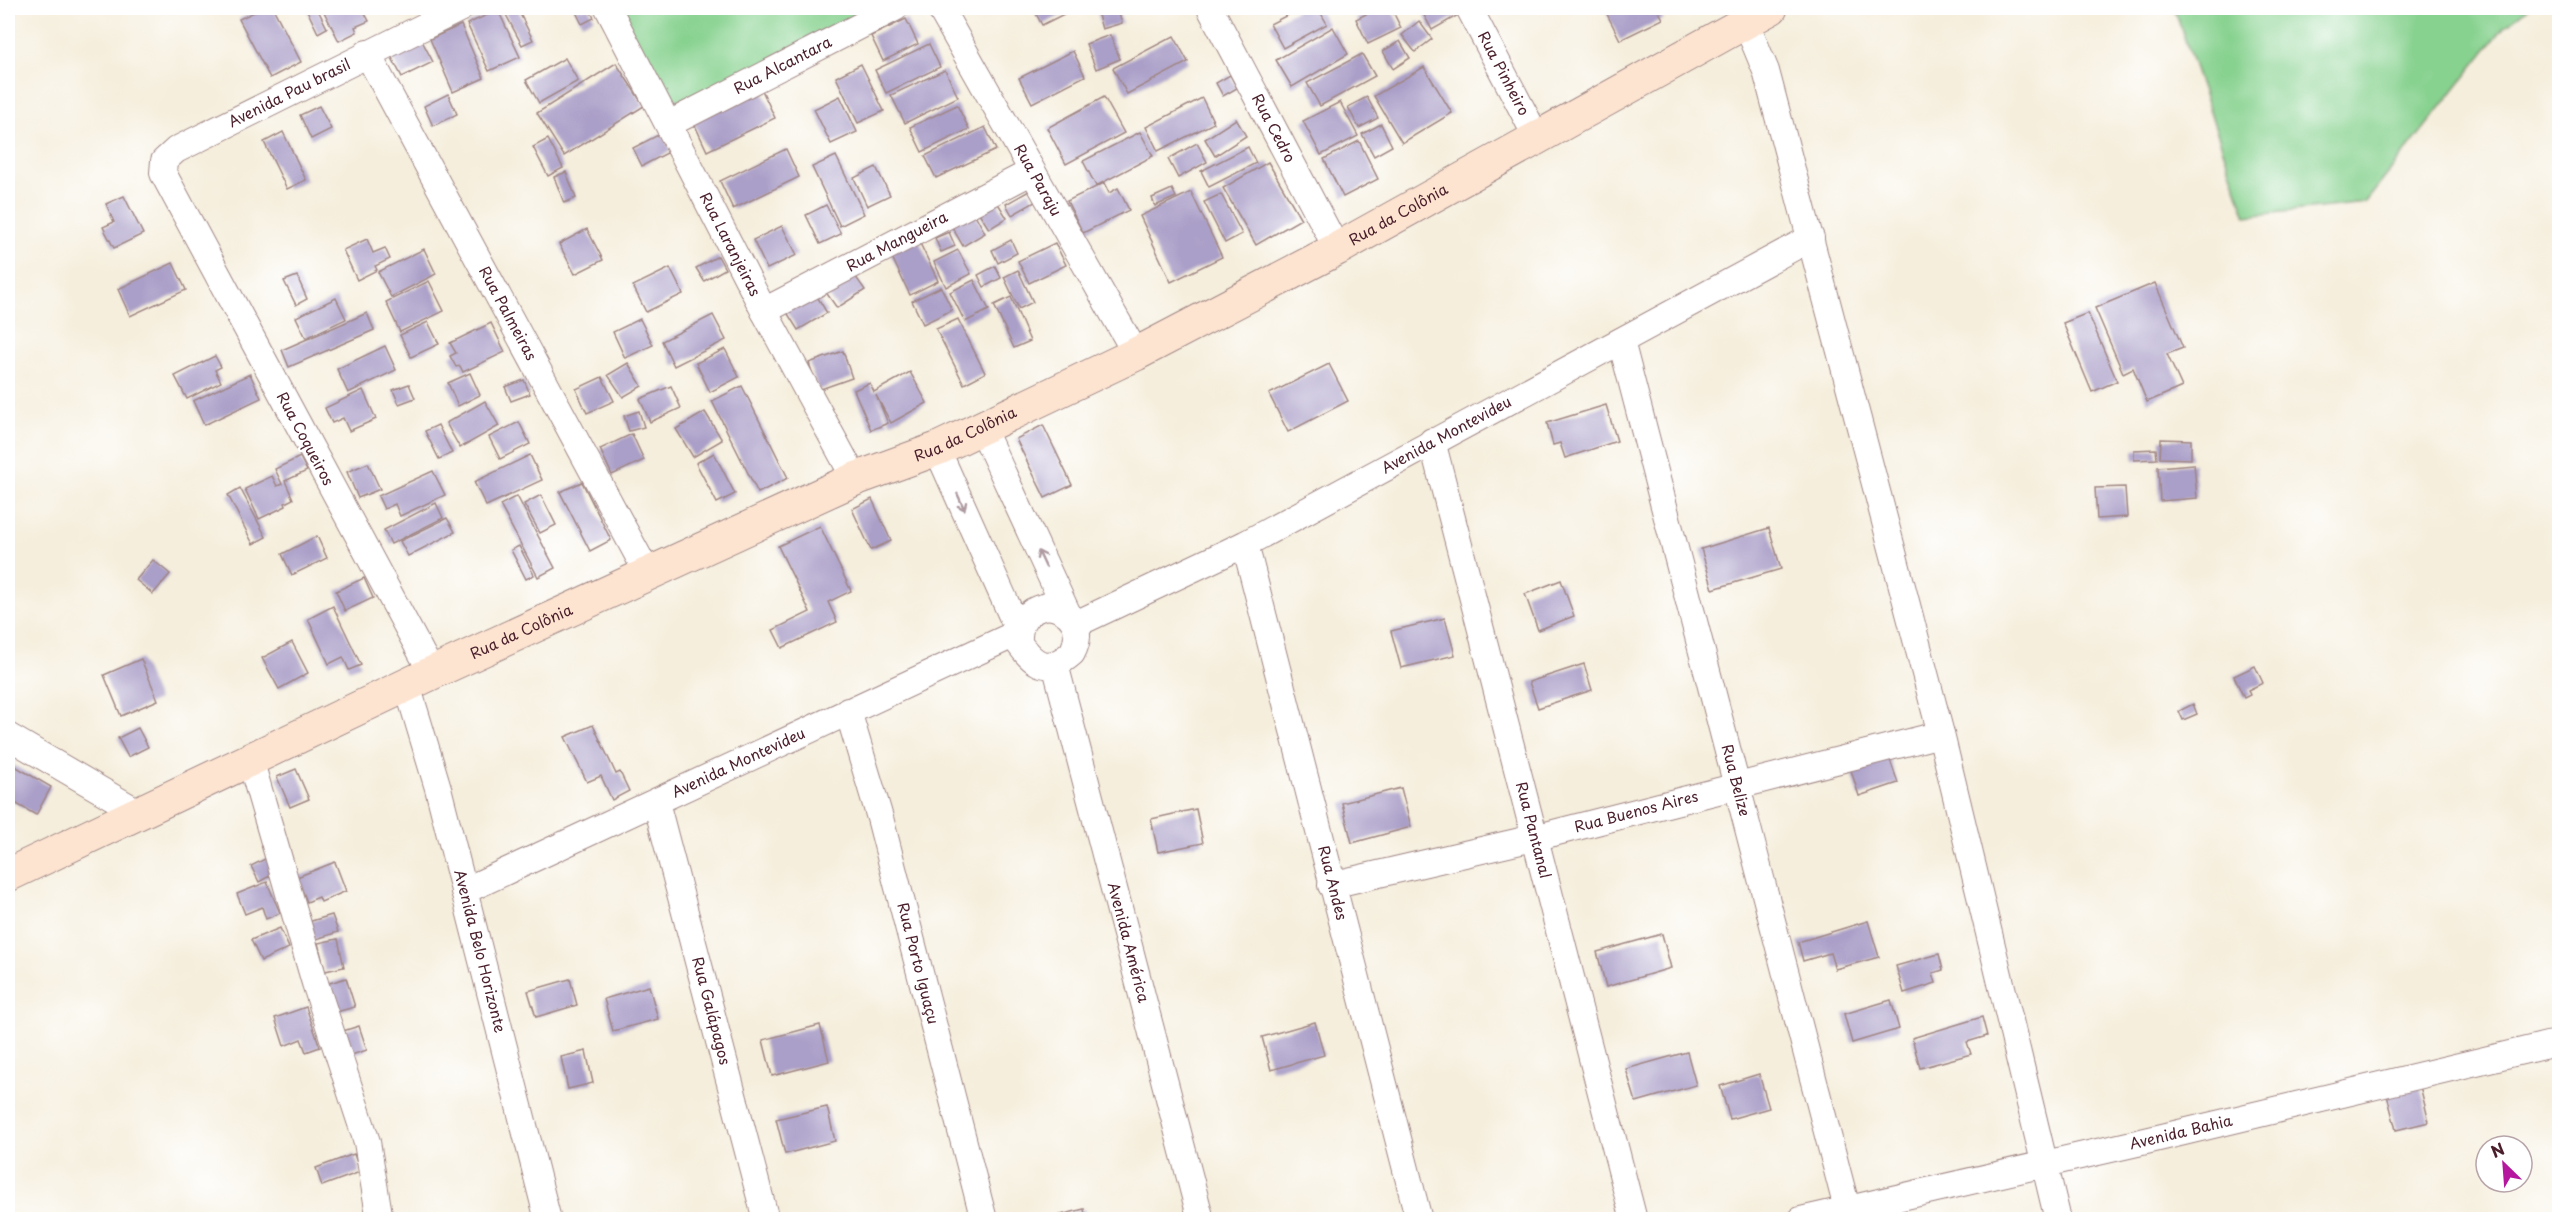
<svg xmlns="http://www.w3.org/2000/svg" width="2567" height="1227" font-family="'Playpen Sans',sans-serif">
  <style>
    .green { fill: #87d28f; stroke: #68785d; stroke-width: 1.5 }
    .building { fill: #aa9fc8 }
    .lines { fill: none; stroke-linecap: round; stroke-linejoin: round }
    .street-casing { stroke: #a08684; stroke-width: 28 }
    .secondary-casing { stroke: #a08684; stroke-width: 35 }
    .street { stroke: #fff; stroke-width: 26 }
    .secondary { stroke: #fde4d1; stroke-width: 33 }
    .oneway { stroke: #ae9aa0 }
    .labels { text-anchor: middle; stroke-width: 4.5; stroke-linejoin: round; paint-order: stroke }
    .street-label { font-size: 15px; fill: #4a1f2b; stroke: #fff }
  </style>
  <rect width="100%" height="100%" fill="#fff"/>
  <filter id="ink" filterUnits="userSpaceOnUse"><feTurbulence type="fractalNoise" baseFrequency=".0167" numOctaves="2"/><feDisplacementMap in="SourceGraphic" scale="12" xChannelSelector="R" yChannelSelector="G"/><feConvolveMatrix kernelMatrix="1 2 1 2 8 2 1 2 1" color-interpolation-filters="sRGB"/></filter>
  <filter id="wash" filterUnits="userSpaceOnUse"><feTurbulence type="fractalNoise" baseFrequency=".008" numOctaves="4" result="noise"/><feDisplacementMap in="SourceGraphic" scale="24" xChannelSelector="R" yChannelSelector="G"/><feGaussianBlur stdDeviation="1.35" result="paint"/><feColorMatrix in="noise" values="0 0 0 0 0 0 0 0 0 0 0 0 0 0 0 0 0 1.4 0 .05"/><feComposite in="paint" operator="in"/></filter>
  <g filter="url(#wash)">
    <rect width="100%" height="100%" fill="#f5eedc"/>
    <g class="green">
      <path d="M618,8H881L688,101H680L666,96Z"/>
      <path d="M2174,8H2529L2504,27L2365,203L2246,216Z"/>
    </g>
    <g id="blocks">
      <g class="building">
        <path d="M263,8H273L301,62L270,78L239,19Z"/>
        <path d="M306,8H317L327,28L318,33Z"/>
        <path d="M322,8H362L369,21L355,27L357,32L339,41Z"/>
        <path d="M512,8H517L533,40L522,45L504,11Z"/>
        <path d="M574,8H589L594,18L582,24Z"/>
        <path d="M1033,8H1068L1070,11L1042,25Z"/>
        <path d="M1096,8H1117L1122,23L1102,29Z"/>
        <path d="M1301,8H1318L1327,24L1283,48L1270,24Z"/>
        <path d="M1378,8H1391L1401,28L1368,44L1356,19Z"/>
        <path d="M1439,8H1457L1460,14L1432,30L1424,15Z"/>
        <path d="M1604,8H1657L1663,19L1620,40Z"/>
        <path d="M498,10L520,57L489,71L467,24Z"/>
        <path d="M906,19L918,44L883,61L871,36Z"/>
        <path d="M1419,21L1432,39L1415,52L1402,35Z"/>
        <path d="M461,25L484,78L453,92L430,39Z"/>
        <path d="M1333,27L1348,54L1292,87L1276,60Z"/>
        <path d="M1110,35L1120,59L1096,69L1086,44Z"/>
        <path d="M1174,36L1188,62L1127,94L1113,68Z"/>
        <path d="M420,37L433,62L402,77L389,52Z"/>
        <path d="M1400,41L1410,58L1393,69L1383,51Z"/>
        <path d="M929,44L940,67L886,93L875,70Z"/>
        <path d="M1073,51L1085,76L1032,103L1019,78Z"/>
        <path d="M1362,54L1375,76L1320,106L1307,83Z"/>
        <path d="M565,58L578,81L539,103L526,80Z"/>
        <path d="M616,63L644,106L564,156L537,113Z"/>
        <path d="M861,64L884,111L858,123L836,77Z"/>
        <path d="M1424,67L1452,113L1402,143L1374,96Z"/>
        <path d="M945,70L958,97L905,123L891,95Z"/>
        <path d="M1230,75L1237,88L1223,96L1216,83Z"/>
        <path d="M761,88L775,118L707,151L693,121Z"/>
        <path d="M448,94L457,114L433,126L424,106Z"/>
        <path d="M840,96L857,132L831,144L814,109Z"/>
        <path d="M1104,97L1124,133L1066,164L1047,128Z"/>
        <path d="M1367,97L1378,118L1359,128L1348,107Z"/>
        <path d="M1202,98L1214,123L1158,151L1146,127Z"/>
        <path d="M1340,102L1358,136L1321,155L1303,121Z"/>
        <path d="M957,105L969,129L922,152L910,127Z"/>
        <path d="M319,106L331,129L311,139L300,115Z"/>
        <path d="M1236,119L1246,136L1215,156L1205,139Z"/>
        <path d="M1381,124L1392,146L1374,156L1362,134Z"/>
        <path d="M985,127L996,150L936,178L925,156Z"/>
        <path d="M283,132L306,180L287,189L264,142Z"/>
        <path d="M1140,132L1153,156L1096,186L1083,161Z"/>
        <path d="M662,133L671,151L642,166L633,148Z"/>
        <path d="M548,139L563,168L548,176L533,147Z"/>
        <path d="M1359,141L1378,179L1343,197L1324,159Z"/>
        <path d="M1197,143L1207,162L1178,178L1168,159Z"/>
        <path d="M1248,147L1256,163L1209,187L1201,171Z"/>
        <path d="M786,149L799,177L733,209L720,181Z"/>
        <path d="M836,156L864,214L840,226L812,167Z"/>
        <path d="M1268,162L1301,219L1256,245L1223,188Z"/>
        <path d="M876,167L890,195L867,206L854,178Z"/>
        <path d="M566,172L576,198L564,203L554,177Z"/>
        <path d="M1104,183L1109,193L1118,188L1129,210L1083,233L1067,201Z"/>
        <path d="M1172,189L1176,197L1155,206L1152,198Z"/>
        <path d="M1029,191L1035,202L1012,215L1006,204Z"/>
        <path d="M1191,192L1222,257L1171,282L1140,216Z"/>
        <path d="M1221,194L1242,234L1225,243L1204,202Z"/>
        <path d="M124,196L143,234L114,248L103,227L114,222L106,204Z"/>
        <path d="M994,197L1007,218L989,229L976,208Z"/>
        <path d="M826,205L841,234L820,244L806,215Z"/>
        <path d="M972,209L985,233L963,246L949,222Z"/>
        <path d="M782,226L797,255L767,269L753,240Z"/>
        <path d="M587,229L603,260L575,274L559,244Z"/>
        <path d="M949,232L955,246L941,252L935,238Z"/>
        <path d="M917,237L938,281L910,295L889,251Z"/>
        <path d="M367,239L373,253L385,248L390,259L375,266L377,270L357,280L343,250Z"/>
        <path d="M1011,240L1017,253L998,263L992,250Z"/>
        <path d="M1055,243L1066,265L1029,283L1018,261Z"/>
        <path d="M424,249L436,274L391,297L378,272Z"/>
        <path d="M958,250L971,274L946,287L934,262Z"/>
        <path d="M718,256L725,269L704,281L696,268Z"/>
        <path d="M173,263L186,290L130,316L118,289Z"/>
        <path d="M995,266L1001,278L984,287L978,275Z"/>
        <path d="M670,268L683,294L646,312L633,286Z"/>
        <path d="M1018,270L1033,302L1019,309L1004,277Z"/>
        <path d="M853,273L865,290L837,308L825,291Z"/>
        <path d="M297,276L307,299L296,305L284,281Z"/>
        <path d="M974,280L989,310L965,322L950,292Z"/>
        <path d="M429,281L444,311L400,332L386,302Z"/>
        <path d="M2155,283L2183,348L2167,354L2182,387L2147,402L2133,368L2123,373L2095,308Z"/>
        <path d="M941,287L952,310L923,324L912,301Z"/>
        <path d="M812,288L827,313L798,330L783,306Z"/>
        <path d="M1011,297L1030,341L1014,348L994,305Z"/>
        <path d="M336,298L346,319L306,338L296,317Z"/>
        <path d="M367,313L374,330L289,367L282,350Z"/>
        <path d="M2088,313L2117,381L2092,392L2063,323Z"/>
        <path d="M713,315L726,340L674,366L662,341Z"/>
        <path d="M640,319L653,345L625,358L613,332Z"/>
        <path d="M958,319L985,373L964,384L936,329Z"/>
        <path d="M428,322L439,344L411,357L400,335Z"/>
        <path d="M491,323L505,352L463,372L460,366L456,367L450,356L456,353L450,343Z"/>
        <path d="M385,346L396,370L348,393L337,369Z"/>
        <path d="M725,349L739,377L710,392L696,363Z"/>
        <path d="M843,351L852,378L818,390L809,363Z"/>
        <path d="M215,356L221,367L215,370L221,382L187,399L175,376Z"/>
        <path d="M628,363L642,386L623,397L608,375Z"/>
        <path d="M1329,364L1348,401L1288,432L1269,394Z"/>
        <path d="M910,372L927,403L891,423L876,395L888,423L871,430L854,390L870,383L874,392Z"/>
        <path d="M470,373L480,395L458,406L448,383Z"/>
        <path d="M250,374L261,398L204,425L193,401Z"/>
        <path d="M602,377L614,401L587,413L576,389Z"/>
        <path d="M524,380L530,394L511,401L505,387Z"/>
        <path d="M409,384L415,398L399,404L393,390Z"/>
        <path d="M671,386L681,408L650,422L640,399Z"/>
        <path d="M742,386L788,478L758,493L712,401Z"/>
        <path d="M363,390L376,419L349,431L343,418L332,423L325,408Z"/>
        <path d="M485,401L499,426L460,448L446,423Z"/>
        <path d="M1606,405L1617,441L1565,458L1560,443L1553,445L1547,423Z"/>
        <path d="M639,411L644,427L629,431L624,416Z"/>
        <path d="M705,412L722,440L693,457L676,429Z"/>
        <path d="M519,422L530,444L500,459L489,437Z"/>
        <path d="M438,425L452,453L439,459L425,431Z"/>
        <path d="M1043,425L1072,485L1045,498L1016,439Z"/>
        <path d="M632,434L644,460L612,475L600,449Z"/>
        <path d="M2161,439L2191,440V459L2160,458Z"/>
        <path d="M2156,449L2157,459L2134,460V450Z"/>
        <path d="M714,453L735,494L717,503L696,463Z"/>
        <path d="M530,455L542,480L486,506L474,482Z"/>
        <path d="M300,457L307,471L285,481L293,499L285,503L286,506L259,519L245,489L272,476L277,486L282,484L275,469Z"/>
        <path d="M368,463L380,489L358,498L347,472Z"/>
        <path d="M2194,464L2197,498L2160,501L2158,467Z"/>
        <path d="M433,471L445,495L400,516L395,504L384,509L378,496Z"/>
        <path d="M582,482L611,540L590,551L560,492Z"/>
        <path d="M2125,487L2127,517L2097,519L2095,488Z"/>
        <path d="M240,488L266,537L253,544L228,495Z"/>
        <path d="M541,495L556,525L540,533L524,504Z"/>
        <path d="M517,496L555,568L538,577L500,505Z"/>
        <path d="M872,499L891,541L871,550L852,509Z"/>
        <path d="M436,503L443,518L391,544L384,530Z"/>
        <path d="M447,518L455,532L408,556L400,541Z"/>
        <path d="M820,526L851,591L828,602L837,622L782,648L773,630L810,612L778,546Z"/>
        <path d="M1769,528L1781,569L1713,589L1701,549Z"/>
        <path d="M317,536L327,558L292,575L282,554Z"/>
        <path d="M519,546L534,575L526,579L511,550Z"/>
        <path d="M153,560L170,574L153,594L136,580Z"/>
        <path d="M364,578L373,598L345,611L336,591Z"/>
        <path d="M1561,580L1574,616L1538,630L1525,594Z"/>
        <path d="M333,606L361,665L349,670L343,657L329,664L308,619Z"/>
        <path d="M1445,618L1455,655L1401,668L1391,631Z"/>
        <path d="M292,642L308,673L279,689L262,658Z"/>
        <path d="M141,659L158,700L121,716L104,675Z"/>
        <path d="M1584,664L1592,690L1538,708L1529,682Z"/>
        <path d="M2255,666L2263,683L2248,690L2250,695L2244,698L2234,676Z"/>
        <path d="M2193,704L2197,714L2183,720L2179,711Z"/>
        <path d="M593,725L616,774L620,772L629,791L612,800L601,776L587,782L565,737Z"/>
        <path d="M138,728L148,747L128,757L118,738Z"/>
        <path d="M1888,754L1898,783L1859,796L1850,767Z"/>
        <path d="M8,762L51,787L36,815L8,799Z"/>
        <path d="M296,769L309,799L290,807L277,777Z"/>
        <path d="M1401,788L1411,827L1352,843L1342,803Z"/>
        <path d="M1196,809L1203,843L1158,852L1151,819Z"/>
        <path d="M267,858L275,873L259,882L251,866Z"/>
        <path d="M335,862L346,891L321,902L319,897L307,902L297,877Z"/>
        <path d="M267,882L280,913L266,919L262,907L245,914L237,894Z"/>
        <path d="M332,915L338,932L313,940L308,922Z"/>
        <path d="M1868,921L1879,957L1835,969L1830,953L1803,961L1798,942Z"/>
        <path d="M280,928L289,948L261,961L251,940Z"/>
        <path d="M1662,934L1671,968L1606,987L1597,952Z"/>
        <path d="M338,939L344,967L325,971L318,943Z"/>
        <path d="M1939,954L1943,970L1933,973L1936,983L1904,993L1896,966Z"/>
        <path d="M346,978L355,1007L332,1013L323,985Z"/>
        <path d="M570,979L577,1005L536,1017L528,991Z"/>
        <path d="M649,986L658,1019L613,1031L604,999Z"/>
        <path d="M1891,1000L1899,1029L1852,1043L1844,1014Z"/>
        <path d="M306,1007L320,1047L306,1052L301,1039L284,1046L275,1018Z"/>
        <path d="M1982,1017L1987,1036L1967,1042L1971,1054L1920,1068L1912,1038Z"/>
        <path d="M1315,1022L1324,1055L1271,1070L1262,1037Z"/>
        <path d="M820,1025L829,1061L772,1076L763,1040Z"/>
        <path d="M359,1026L367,1050L351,1055L343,1031Z"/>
        <path d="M586,1051L593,1083L568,1089L561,1057Z"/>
        <path d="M1687,1052L1696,1085L1636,1102L1626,1069Z"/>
        <path d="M1759,1074L1769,1108L1730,1119L1720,1086Z"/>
        <path d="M2419,1082L2429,1122L2396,1130L2386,1091Z"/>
        <path d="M827,1107L835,1141L785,1154L776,1119Z"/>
        <path d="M354,1154L360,1172L322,1186L316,1168Z"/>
        <path d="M1084,1209L1086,1220H1045V1219Z"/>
      </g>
    </g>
  </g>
  <g filter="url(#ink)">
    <use href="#blocks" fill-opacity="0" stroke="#a08684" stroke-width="1.5"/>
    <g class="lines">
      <defs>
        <g id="street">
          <path id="s1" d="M608,8L764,311L855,479"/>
          <path id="s2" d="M940,8L1136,354"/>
          <path id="s3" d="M1210,8L1337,249"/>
          <path id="s4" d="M1469,8L1537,138"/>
          <path d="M1740,8L1766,71L1941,734L2058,1220"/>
          <path id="s5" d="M367,53L648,574"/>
          <path id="s6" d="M669,124L895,8"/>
          <path id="s7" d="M764,311L1031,172"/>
          <path id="s8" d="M1621,341L1850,1220"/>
          <path d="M982,428L1067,612"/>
          <path id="s9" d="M1432,441L1634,1220"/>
          <path d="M937,449L1019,632"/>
          <path id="s10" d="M1245,544L1419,1220"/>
          <path d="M1047,606C1073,609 1084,630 1072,653C1044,678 1030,660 1013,635L1019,642C1018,622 1027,610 1047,606Z"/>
          <path id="s11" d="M1076,624L1245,544L1811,238"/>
          <path id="s12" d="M1055,664L1201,1220"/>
          <path id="s13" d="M432,673L163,173L164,161L176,150L461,8"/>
          <path id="s14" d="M407,685L438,788L548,1220"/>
          <path id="s15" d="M848,711L880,818L984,1220"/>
          <path d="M8,736L138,812"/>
          <path d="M250,759L315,983L367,1142L380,1220"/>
          <path id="s16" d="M656,802L766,1220"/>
          <path id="s17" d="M1331,885L1534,838L1941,734"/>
          <path id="s18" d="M464,891L1013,635"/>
          <path id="s19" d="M1801,1220L2150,1140L2560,1042"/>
        </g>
        <g id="secondary">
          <path id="s20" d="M8,875L432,673L855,479L937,449L1136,354L1337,249L1771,8"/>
        </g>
      </defs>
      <use href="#street" class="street-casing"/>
      <use href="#secondary" class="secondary-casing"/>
      <use href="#street" class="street"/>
      <use href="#secondary" class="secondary"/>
    </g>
    <defs><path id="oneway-shaft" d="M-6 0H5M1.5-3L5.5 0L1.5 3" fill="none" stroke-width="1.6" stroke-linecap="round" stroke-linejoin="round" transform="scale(1.5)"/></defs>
    <g class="oneway">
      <use href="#oneway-shaft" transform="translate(961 502) rotate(66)"/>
      <use href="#oneway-shaft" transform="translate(1042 559) rotate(-115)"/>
    </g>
  </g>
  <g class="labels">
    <g class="street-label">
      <text dy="5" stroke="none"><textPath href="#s6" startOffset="128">Rua Alcantara</textPath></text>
      <text dy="5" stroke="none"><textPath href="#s4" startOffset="74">Rua Pinheiro</textPath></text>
      <text dy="5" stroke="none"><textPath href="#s13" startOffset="723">Avenida Pau brasil</textPath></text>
      <text dy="5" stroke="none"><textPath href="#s3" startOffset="136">Rua Cedro</textPath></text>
      <text dy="5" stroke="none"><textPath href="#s2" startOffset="198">Rua Paraju</textPath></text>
      <text dy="5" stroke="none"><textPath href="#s20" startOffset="1540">Rua da Colônia</textPath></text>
      <text dy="5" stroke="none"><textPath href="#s7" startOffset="150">Rua Mangueira</textPath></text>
      <text dy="5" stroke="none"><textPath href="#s1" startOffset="266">Rua Laranjeiras</textPath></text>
      <text dy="5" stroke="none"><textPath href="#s5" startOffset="296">Rua Palmeiras</textPath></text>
      <text dy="5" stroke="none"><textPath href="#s20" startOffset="1054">Rua da Colônia</textPath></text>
      <text dy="5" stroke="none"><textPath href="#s11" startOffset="416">Avenida Montevideu</textPath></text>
      <text transform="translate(305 439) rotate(62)" y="5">Rua Coqueiros</text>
      <text dy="5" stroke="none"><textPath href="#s20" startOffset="568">Rua da Colônia</textPath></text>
      <text dy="5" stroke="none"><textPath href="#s18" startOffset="303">Avenida Montevideu</textPath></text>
      <text dy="5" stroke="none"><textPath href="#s8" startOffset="454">Rua Belize</textPath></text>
      <text dy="5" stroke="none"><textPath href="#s17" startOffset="314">Rua Buenos Aires</textPath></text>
      <text dy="5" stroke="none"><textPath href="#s9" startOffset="402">Rua Pantanal</textPath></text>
      <text dy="5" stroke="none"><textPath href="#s10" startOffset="350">Rua Andes</textPath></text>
      <text dy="5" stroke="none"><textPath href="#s12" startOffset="288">Avenida América</textPath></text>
      <text dy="5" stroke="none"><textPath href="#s14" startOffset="276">Avenida Belo Horizonte</textPath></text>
      <text dy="5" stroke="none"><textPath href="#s15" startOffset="262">Rua Porto Iguaçu</textPath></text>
      <text dy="5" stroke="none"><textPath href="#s16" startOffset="216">Rua Galápagos</textPath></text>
      <text dy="5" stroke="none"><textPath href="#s19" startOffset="390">Avenida Bahia</textPath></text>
    </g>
  </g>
  <rect width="2567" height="1227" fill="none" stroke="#fff" stroke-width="30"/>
  <g transform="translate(2504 1164) rotate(335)"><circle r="28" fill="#ffffff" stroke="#b7a5aa" stroke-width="1.5"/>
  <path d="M0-4.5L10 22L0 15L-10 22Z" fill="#b5179e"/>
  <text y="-9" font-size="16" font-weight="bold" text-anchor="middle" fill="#4a1f2b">N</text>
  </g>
</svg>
